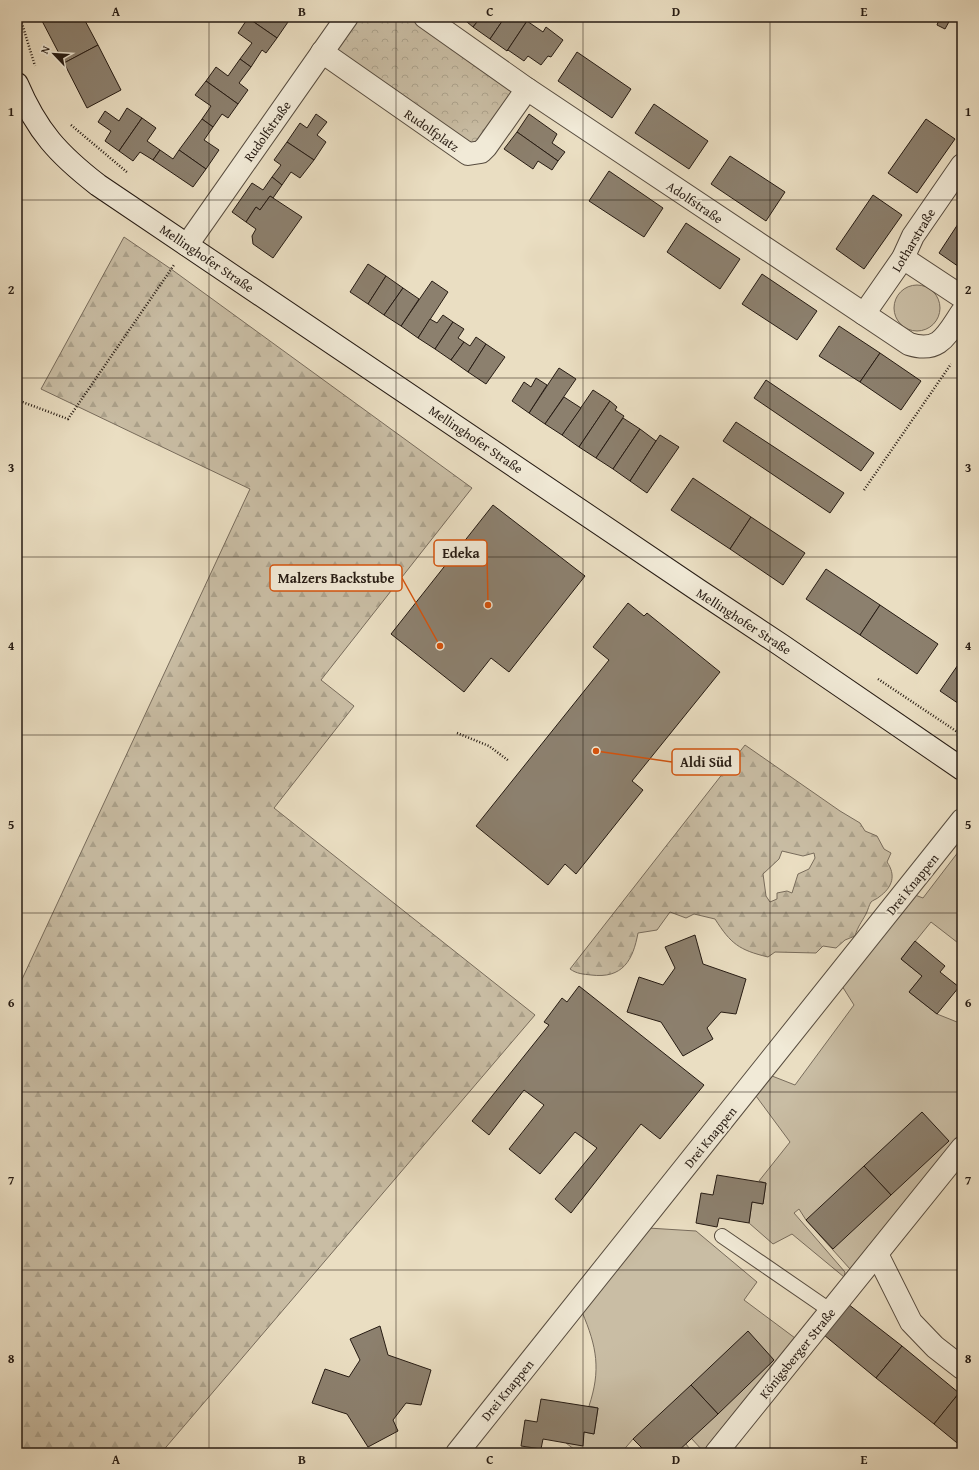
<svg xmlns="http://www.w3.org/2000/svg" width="979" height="1470" font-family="'Gentium Book Plus',serif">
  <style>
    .green { fill: #c9bda4; stroke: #786c5c }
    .forest { fill: url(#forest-firs); stroke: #786c5c; fill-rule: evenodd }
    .park { fill: url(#park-crowns); stroke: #786c5c }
    .building { fill: #8c806e; stroke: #261b13 }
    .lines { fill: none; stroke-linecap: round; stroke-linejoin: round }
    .lane-casing { stroke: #574c3f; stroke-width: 16 }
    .street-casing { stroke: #574c3f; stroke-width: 24 }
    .secondary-casing { stroke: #261b13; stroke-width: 24 }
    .path { stroke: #261b13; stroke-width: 2.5; stroke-dasharray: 1 2; stroke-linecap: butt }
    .lane { stroke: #f1ead7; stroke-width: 14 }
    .street { stroke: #f1ead7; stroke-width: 22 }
    .secondary { stroke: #f1ead7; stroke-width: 22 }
    .grid { fill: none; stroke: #261b13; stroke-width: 1; stroke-opacity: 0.55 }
    .labels { text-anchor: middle; stroke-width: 4; stroke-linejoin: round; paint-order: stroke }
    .street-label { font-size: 13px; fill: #261b13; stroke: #f1ead7 }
    .leader { fill: none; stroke: #d5530d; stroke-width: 1.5 }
    .callout-dot { fill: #d5530d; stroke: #f1ead7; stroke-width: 1.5 }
    .callout { fill: #f1ead7; stroke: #d5530d; stroke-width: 1.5 }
    .callout-label { font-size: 14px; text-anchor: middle; font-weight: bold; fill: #261b13 }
    .neatline { fill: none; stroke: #261b13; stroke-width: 1.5 }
    .grid-label { font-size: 13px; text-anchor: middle; font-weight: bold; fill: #261b13 }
  </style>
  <defs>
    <pattern id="forest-firs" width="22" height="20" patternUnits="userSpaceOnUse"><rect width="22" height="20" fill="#c9bda4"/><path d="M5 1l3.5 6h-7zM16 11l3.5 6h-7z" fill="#aca28c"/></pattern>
    <pattern id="park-crowns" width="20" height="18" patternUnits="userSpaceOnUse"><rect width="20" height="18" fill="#c9bda4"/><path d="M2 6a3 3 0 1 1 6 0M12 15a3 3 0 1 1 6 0" fill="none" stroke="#aca28c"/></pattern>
  </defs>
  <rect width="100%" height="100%" fill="#eadec2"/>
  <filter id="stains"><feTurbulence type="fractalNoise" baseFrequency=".005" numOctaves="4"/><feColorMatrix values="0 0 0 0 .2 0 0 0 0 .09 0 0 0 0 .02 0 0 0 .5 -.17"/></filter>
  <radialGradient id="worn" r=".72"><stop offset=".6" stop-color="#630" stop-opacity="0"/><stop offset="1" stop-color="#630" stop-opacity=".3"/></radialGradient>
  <g class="green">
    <circle cx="917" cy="308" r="23"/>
    <path d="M962,847V946L931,922L901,959L922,976L909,992L937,1014L962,1024V1131L850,1269L806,1220L799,1209L794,1213L845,1272L844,1277L792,1234L773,1244L749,1223L752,1202L763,1204L766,1183L759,1181L790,1142L756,1096L772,1076L795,1085L854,1005L842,986L915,895L923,898Z"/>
    <path d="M648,1228L696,1231L757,1282L744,1300L795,1338L703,1451L691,1438L686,1444L693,1453H647L633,1439L621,1453H579L566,1443L582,1445L584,1432L594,1434L598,1408L589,1406C601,1370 597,1347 582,1312Z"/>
  </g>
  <g class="forest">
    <path d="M124,237L171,269L472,488L321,680L354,706L274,808L535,1015L161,1453H17V990L250,489L41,389Z"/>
    <path d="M745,745L840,811L860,823L865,831L877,836L884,849L891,853L887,862C896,875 893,887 879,897C877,899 873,900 871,902C869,905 868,910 866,914C861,923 858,926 855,936L845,940L836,948L823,946L816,953L775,952L768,957C739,950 731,944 715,919L694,914L686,918L670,912L657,930L638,933C633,960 623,979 591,975C583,974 577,974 570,969ZM782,851L803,856L814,853L815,858L809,869L798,874L792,893L787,891L777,893V899L770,902L766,896L763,874L779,859Z"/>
  </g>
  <path class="park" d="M347,17H425L527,89L481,152L322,52Z"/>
  <g class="building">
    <path d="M27,17H42L41,19L28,21Z"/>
    <path d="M45,17H83L98,45L64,63L41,19Z"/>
    <path d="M249,17H282L288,22L277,38L248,18Z"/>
    <path d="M282,17H291L288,22Z"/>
    <path d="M461,17H481L473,27Z"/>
    <path d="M481,17H505L490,39L473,27Z"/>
    <path d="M505,17H522L527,21L507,51L490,39Z"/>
    <path d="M940,17L951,18L945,29L937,25Z"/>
    <path d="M248,18L277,38L266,53L262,50L251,67L240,59L252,43L238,33Z"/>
    <path d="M527,21L543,32L546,27L563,40L551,57L548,56L541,65L528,56L524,61L508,50L507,51Z"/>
    <path d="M98,45L121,90L87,108L64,63Z"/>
    <path d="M577,52L631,89L612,118L558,81Z"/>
    <path d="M240,59L251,67L239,83L248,90L238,104L206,81L216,67L228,76Z"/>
    <path d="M206,81L238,104L228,118L222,114L213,127L202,119L211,106L195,95Z"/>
    <path d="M654,104L708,141L689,169L635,133Z"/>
    <path d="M127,108L142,118L119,151L105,141L111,131L98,122L105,111L119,121Z"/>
    <path d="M316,114L327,122L317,135L326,142L314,160L287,142L300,123L307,128Z"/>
    <path d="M529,114L557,134L552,143L565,152L558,161L517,132Z"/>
    <path d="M142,118L156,128L147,141L160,150L153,160L140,152L133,161L119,151Z"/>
    <path d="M202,119L213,127L204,140L219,150L206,169L179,150Z"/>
    <path d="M926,119L955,139L917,193L888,173Z"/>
    <path d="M517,132L558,161L552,170L538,161L533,169L504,149Z"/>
    <path d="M287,142L314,160L300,178L291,172L282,185L272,177L281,165L274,160Z"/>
    <path d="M160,150L173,159L179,150L206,169L193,187L153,160Z"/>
    <path d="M730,156L785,192L766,221L711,184Z"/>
    <path d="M609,171L663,208L644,237L589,201Z"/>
    <path d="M272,177L282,185L273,198L270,196L260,210L256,207L246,222L232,212L252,183L263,190Z"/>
    <path d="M873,195L902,215L864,269L836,249Z"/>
    <path d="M270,196L302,217L273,258L253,244L252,236L256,229L246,222L256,207L260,210Z"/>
    <path d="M686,223L740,259L720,289L667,252Z"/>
    <path d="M958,224L962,226V269L939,253Z"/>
    <path d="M368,264L386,276L368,304L350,292Z"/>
    <path d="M762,274L817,311L797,340L742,304Z"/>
    <path d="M386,276L403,288L384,315L368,304Z"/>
    <path d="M432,281L448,292L418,338L401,326Z"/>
    <path d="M403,288L419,299L401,326L384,315Z"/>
    <path d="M443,315L453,322L435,349L418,338L430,319L437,323Z"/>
    <path d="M453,322L464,329L458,338L464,342L451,360L435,349Z"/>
    <path d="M839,326L880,353L860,382L819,356Z"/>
    <path d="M476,337L486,344L468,372L451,360L464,342L470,346Z"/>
    <path d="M486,344L505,357L486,384L468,372Z"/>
    <path d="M880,353L921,381L901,410L860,382Z"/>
    <path d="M559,368L576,379L545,424L529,413Z"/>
    <path d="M536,378L547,385L529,413L512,401L524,382L531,387Z"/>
    <path d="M766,380L874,453L861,471L754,398Z"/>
    <path d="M593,390L610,401L579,447L562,435Z"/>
    <path d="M564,397L581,408L562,435L545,424Z"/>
    <path d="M610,401L617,407L615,410L624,416L596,458L579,447Z"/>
    <path d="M623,418L640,429L613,469L596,458Z"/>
    <path d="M736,422L844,493L830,513L723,441Z"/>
    <path d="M640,429L656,441L630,481L613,469Z"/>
    <path d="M660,435L679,447L647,493L630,481Z"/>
    <path d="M693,478L751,517L730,549L671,510Z"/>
    <path d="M493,505L585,576L509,672L491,658L464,692L391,634Z"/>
    <path d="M751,517L805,553L783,585L730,549Z"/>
    <path d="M826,569L880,605L860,635L806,599Z"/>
    <path d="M628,603L644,616L647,613L720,672L632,781L643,790L576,874L565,864L548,885L476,826L609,660L593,647Z"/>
    <path d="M880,605L938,644L917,674L860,635Z"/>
    <path d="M962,659V706L940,691Z"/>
    <path d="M695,935L703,964L746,979L736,1014L721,1012L707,1028L713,1039L683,1056L661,1022L627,1012L639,977L663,985L675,968L665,947Z"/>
    <path d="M915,941L945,966L940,972L959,987L937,1014L909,992L922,976L901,959Z"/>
    <path d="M579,986L704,1085L660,1139L641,1124L571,1213L555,1199L597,1148L575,1132L540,1174L509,1149L544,1105L524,1090L489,1135L472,1121L549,1025L544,1022L562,998L567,1002Z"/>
    <path d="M922,1112L949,1141L891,1195L864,1166Z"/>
    <path d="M864,1166L891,1195L833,1249L806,1220Z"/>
    <path d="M717,1175L766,1183L763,1204L752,1202L749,1223L719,1218L717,1227L696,1223L701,1193L713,1195Z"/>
    <path d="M848,1304L902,1346L876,1378L824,1335Z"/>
    <path d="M380,1326L388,1355L431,1370L421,1405L406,1403L393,1420L398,1431L368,1447L347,1414L312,1403L325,1369L349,1377L360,1360L350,1339Z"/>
    <path d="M748,1331L774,1360L718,1414L691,1385Z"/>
    <path d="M902,1346L959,1393L934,1424L876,1378Z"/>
    <path d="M691,1385L718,1414L676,1453H647L633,1439Z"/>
    <path d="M959,1393L962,1395V1447L934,1424Z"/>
    <path d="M541,1399L598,1408L594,1434L584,1432L583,1446L543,1439L541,1449L521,1446L525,1420L537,1422Z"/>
  </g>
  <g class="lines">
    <defs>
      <path id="lane" d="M722,1236L831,1311"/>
      <g id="street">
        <path d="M425,17L527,89L909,344C940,354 947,334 962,312"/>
        <path d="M322,52L468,154L481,152L486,147L527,89"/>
        <path d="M187,245L347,17"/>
        <path d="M903,258L962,297"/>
        <path d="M864,314L903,258L913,236L962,165"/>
        <path d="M877,1254L911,1322L935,1347L962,1368"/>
        <path d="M457,1453L962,820"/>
        <path d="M716,1453L962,1148"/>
      </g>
      <path id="secondary" d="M17,84C37,131 58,154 98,185L698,590L781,645L962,769"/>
    </defs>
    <use href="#lane" class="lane-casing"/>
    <use href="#street" class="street-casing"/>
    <use href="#secondary" class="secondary-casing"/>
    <g class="path">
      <path d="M20,17L35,66"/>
      <path d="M71,125L128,173"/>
      <path d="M17,400L68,419L174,265"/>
      <path d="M864,490L951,364"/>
      <path d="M878,679L962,735"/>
      <path d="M457,733L489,746L509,761"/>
    </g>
    <use href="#lane" class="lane"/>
    <use href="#street" class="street"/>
    <use href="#secondary" class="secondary"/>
  </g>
  <path class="grid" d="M209,17V1453M396,17V1453M583,17V1453M770,17V1453M17,200H962M17,378H962M17,557H962M17,735H962M17,913H962M17,1092H962M17,1270H962"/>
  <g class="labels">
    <g class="street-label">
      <text transform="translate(432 130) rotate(35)" y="5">Rudolfplatz</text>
      <text transform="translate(267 131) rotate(-55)" y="5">Rudolfstraße</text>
      <text transform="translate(695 202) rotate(34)" y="5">Adolfstraße</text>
      <text transform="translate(913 240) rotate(-59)" y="5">Lotharstraße</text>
      <text transform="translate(207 258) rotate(34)" y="5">Mellinghofer Straße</text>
      <text transform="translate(476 439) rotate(34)" y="5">Mellinghofer Straße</text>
      <text transform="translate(744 621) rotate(33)" y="5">Mellinghofer Straße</text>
      <text transform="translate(912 884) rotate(-51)" y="5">Drei Knappen</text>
      <text transform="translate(710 1137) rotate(-51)" y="5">Drei Knappen</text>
      <text transform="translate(797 1353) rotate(-51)" y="5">Königsberger Straße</text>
      <text transform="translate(507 1390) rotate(-51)" y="5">Drei Knappen</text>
    </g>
  </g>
  <path class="leader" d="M488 605L487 553M440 646L402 578M596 751L672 762"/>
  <g class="callout-dot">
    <circle cx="488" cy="605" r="4"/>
    <circle cx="440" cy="646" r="4"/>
    <circle cx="596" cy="751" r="4"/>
  </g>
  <g class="callout">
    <rect x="434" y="540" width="53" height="26" rx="4"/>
    <rect x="270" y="565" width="132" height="26" rx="4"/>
    <rect x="672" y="749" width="68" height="26" rx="4"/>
  </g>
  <g class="callout-label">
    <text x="461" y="558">Edeka</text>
    <text x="336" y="583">Malzers Backstube</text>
    <text x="706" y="767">Aldi Süd</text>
  </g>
  <rect width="979" height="1470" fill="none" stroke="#eadec2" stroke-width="44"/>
  <g transform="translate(54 54) rotate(295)" stroke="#f1ead7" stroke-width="3" paint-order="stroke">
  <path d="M0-3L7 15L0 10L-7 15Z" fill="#261b13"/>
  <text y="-6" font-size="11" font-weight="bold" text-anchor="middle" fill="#261b13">N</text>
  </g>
  <rect x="22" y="22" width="935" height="1426" class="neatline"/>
  <g class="grid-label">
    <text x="116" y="16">A</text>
    <text x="302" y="16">B</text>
    <text x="490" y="16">C</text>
    <text x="676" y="16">D</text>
    <text x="864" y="16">E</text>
    <text x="11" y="116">1</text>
    <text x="968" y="116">1</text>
    <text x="11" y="294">2</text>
    <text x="968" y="294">2</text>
    <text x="11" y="472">3</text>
    <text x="968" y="472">3</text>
    <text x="11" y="650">4</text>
    <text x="968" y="650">4</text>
    <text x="11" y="829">5</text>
    <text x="968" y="829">5</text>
    <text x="11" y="1007">6</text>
    <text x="968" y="1007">6</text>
    <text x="11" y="1185">7</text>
    <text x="968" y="1185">7</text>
    <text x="11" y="1363">8</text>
    <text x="968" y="1363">8</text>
    <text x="116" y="1464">A</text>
    <text x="302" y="1464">B</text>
    <text x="490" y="1464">C</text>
    <text x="676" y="1464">D</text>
    <text x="864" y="1464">E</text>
  </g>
  <rect width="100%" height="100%" filter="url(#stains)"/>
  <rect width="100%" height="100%" fill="url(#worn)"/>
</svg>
